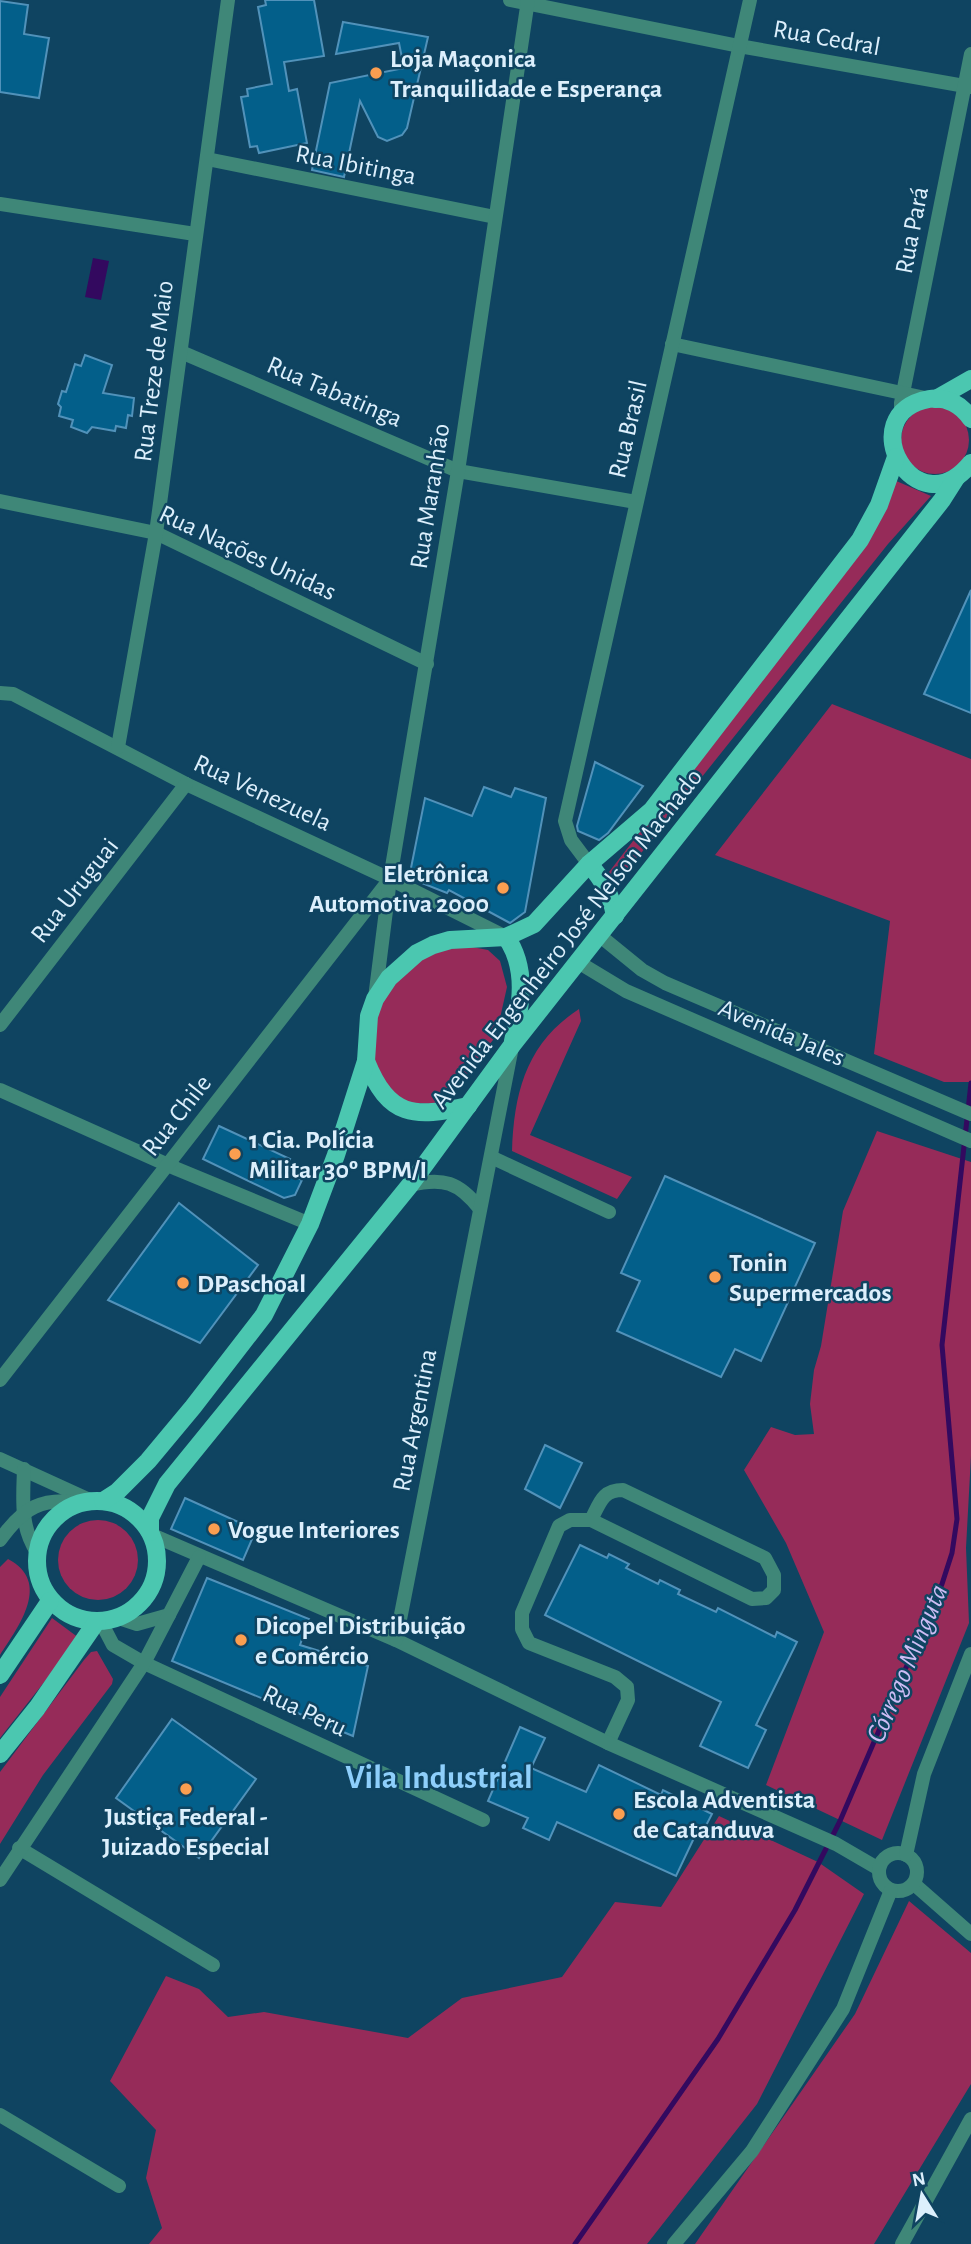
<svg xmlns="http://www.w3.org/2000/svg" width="971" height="2244" font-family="'Alegreya Sans',sans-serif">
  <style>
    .green { fill: #962b59 }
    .water { fill: #33095f }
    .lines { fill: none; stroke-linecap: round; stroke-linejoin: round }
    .stream { stroke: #33095f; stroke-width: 5 }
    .building { fill: #035f8a; stroke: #5192ba; stroke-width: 2 }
    .minor { stroke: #3f8778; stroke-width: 14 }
    .tertiary { stroke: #3f8778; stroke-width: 14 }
    .primary { stroke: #4bc7b0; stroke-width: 18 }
    .poi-dot { fill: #fb9e50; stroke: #0f4461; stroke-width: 2.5 }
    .labels { text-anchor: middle; stroke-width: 5; stroke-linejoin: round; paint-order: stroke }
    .street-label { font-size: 26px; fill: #dceffc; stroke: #0f4461 }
    .poi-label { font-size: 26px; font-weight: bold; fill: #dceffc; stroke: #0f4461; text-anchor: start }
    .water-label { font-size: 28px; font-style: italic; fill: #cdbcf4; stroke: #0f4461 }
    .district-label { font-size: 33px; font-weight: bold; fill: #8ecffb; stroke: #0f4461 }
  </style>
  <rect width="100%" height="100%" fill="#0f4461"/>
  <g class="green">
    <circle cx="935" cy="440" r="34"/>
    <path d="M894,480L931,496L888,544L618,882L609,872L873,531Z"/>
    <path d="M832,704L971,759V1082H944L874,1054L890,921L715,855Z"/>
    <path d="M467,946L488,950L500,961L507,987L496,1036L452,1094L432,1104L410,1103L396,1097L370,1060L377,1008L392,983L412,963L439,950Z"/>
    <path d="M579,1009L581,1021L530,1135L632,1177L617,1199L512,1151C514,1091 527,1043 579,1009Z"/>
    <path d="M877,1131L971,1162V1456L966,1548L969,1623L882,1840L766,1785L824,1632L786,1543L744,1470L771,1427L795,1435L814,1434L810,1404L814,1370L821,1346L843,1211Z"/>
    <circle cx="98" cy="1560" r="40"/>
    <path d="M8,1559C52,1582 19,1626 0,1655V1567Z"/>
    <path d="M52,1618L79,1638L0,1738V1697Z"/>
    <path d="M97,1651L113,1679L112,1684L43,1775L0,1844V1772L84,1660L91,1652Z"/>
    <path d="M719,1816L818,1862L864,1894L757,2104L647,2244H149L162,2228L146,2178L156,2130L110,2081L166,1976L199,1989L228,2017L264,2012L408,2038L462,1998L562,1977L615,1902L661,1907Z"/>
    <path d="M909,1901L971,1953V2084L874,2244H695L855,2014Z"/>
  </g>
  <path class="water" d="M93,258L109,261L101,300L85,297Z"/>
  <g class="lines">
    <path class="stream" d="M575,2244L718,2039L795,1910L840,1821L942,1584L952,1553L957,1519L942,1345L971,1083"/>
  </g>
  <g class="building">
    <path d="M265,0H314L324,56L284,62L289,91L297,89L307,143L259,153L257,146L250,147L241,97L248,96L247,89L272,84L258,7L266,5Z"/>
    <path d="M0,1L28,5L24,34L49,38L39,98L0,92Z"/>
    <path d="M343,22L428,37L407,128L402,135L387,141L378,137L360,101L344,177L312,170L330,83L404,68L399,43L336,54Z"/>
    <path d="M85,355L112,365L103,393L134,398L132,416L128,415L126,428L116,426L115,431L92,427L87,433L71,427L73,420L59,416L61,407L58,404L62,391L66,392L75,364L81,366Z"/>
    <path d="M971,590V713L924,694Z"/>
    <path d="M595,762L643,786L608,833L599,840L578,831L577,826Z"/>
    <path d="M484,787L511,797L515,788L546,798L525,912L510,923L449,890L447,893L409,878L425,798L472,816Z"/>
    <path d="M219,1126L290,1159L284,1172L302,1180L295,1195L284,1198L203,1159Z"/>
    <path d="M665,1176L815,1243L761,1361L735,1349L721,1377L617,1331L640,1281L621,1273Z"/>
    <path d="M179,1203L258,1265L200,1343L108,1300Z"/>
    <path d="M545,1445L582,1463L560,1508L525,1489Z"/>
    <path d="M185,1498L256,1530L243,1560L171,1529Z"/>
    <path d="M580,1545L607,1558L609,1554L629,1564L626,1568L658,1584L660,1580L680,1590L678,1594L716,1612L718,1608L775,1637L777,1632L797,1642L756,1725L766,1730L748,1768L700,1746L721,1702L545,1615Z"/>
    <path d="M207,1578L309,1619L300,1645L368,1666L353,1736L172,1661Z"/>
    <path d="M172,1719L256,1779L199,1858L116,1798Z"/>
    <path d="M520,1727L545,1738L531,1768L586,1792L599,1765L661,1795L663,1790L712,1814L700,1837L694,1838L676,1876L557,1822L549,1840L523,1828L528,1818L488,1801Z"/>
  </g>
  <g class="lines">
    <g class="minor">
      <path d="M510,0L739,46L971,87"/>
      <path d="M207,159L495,217"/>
      <path d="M0,204L195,234"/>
      <path d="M181,352L458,471L636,502"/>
      <path d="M901,416V403L971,54"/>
      <path d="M0,501L156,533L427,664"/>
      <path d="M0,693L13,694L186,784L390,879L506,937"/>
      <path d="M118,747L156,533L228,0"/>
      <path d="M0,1025L186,784"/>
      <path d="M0,1090L177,1169L310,1224"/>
      <path d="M491,1157L609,1212"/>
      <path d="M410,1185C443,1177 459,1182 480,1209"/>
      <path d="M0,1380L390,879"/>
      <path d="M0,1459L92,1501"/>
      <path d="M24,1469C23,1498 20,1527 37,1552"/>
      <path d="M591,1520C600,1503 602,1490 623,1490L765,1558L774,1575V1590L766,1598L752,1599L591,1520H570L559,1526L522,1613V1629L529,1643L615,1677L627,1687L628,1700L608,1743"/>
      <path d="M152,1535L396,1640L608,1743L836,1844L879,1869"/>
      <path d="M119,1618L137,1624L169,1615"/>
      <path d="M101,1622L113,1645L144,1663L483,1820"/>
      <path d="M396,1640L512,1047"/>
      <path d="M19,1848L213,1965"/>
      <path d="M0,1880L144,1663L199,1557"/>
      <path d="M914,1884L971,1934"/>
      <path d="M0,2115L119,2186"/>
      <path d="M902,2244L971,2119"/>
    </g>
    <g class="tertiary">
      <path d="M672,344L930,399"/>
      <path d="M589,864L571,840L565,821L750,0"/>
      <path d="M599,935L642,970L665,983L971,1114"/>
      <path d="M578,962L626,991L971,1141"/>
      <path d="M375,998L390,879L458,471L528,0"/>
      <path d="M0,1540C23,1508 42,1496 82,1503"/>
      <circle cx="898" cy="1872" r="19"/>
      <path d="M906,1855L924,1774L971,1654"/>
      <path d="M674,2244L752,2151L843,2009L891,1890"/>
    </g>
    <g class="primary">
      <path d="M936,399L971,379"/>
      <path d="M971,419C962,405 946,396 929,399C850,414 916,531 971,463"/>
      <path d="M589,864C603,880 611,894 615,916"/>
      <path d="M506,937C528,968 521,1006 513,1041"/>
      <path d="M366,1061C389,1118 414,1118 468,1106"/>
      <circle cx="97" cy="1561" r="60"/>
      <path d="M103,1501L117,1492L148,1461L193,1407L264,1315L310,1224L336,1155L366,1061L369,1016L375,999L389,978L417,953L433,945L450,940L506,937L534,924L589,864L652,810L860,540L879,505L896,457"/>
      <path d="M150,1532V1518L167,1484L410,1185L513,1044L942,500L956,478"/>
      <path d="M0,1675L50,1601"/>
      <path d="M0,1754L37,1708L97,1621"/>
    </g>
  </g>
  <g class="poi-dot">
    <circle cx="376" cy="73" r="7"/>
    <circle cx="503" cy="888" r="7"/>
    <circle cx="235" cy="1154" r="7"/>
    <circle cx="715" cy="1277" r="7"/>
    <circle cx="183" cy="1283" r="7"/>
    <circle cx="214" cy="1529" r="7"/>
    <circle cx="241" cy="1640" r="7"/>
    <circle cx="186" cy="1789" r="7"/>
    <circle cx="619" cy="1814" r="7"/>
  </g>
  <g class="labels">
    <g class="street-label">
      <text transform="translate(827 37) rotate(10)" y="9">Rua Cedral</text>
      <text transform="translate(356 164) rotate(11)" y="9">Rua Ibitinga</text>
      <text transform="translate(911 230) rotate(-79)" y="9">Rua Pará</text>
      <text transform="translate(153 371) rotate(-83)" y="9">Rua Treze de Maio</text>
      <text transform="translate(335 391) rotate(23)" y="9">Rua Tabatinga</text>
      <text transform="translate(627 429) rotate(-77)" y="9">Rua Brasil</text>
      <text transform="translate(429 496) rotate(-81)" y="9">Rua Maranhão</text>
      <text transform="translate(248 552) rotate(25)" y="9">Rua Nações Unidas</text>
      <text transform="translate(263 792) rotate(25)" y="9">Rua Venezuela</text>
      <text transform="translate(74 890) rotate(-52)" y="9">Rua Uruguai</text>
      <text transform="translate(566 938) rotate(-52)" y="9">Avenida Engenheiro José Nelson Machado</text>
      <text transform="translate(782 1032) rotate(23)" y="9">Avenida Jales</text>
      <text transform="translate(176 1115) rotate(-52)" y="9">Rua Chile</text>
      <text transform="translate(414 1420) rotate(-79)" y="9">Rua Argentina</text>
      <text transform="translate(305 1710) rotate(25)" y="9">Rua Peru</text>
    </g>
    <g class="poi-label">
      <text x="390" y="67">Loja Maçonica<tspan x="390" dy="30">Tranquilidade e Esperança</tspan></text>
      <text x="489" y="882" text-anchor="end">Eletrônica<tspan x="489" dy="30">Automotiva 2000</tspan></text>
      <text x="249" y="1148">1 Cia. Polícia<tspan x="249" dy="30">Militar 30º BPM/I</tspan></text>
      <text x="729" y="1271">Tonin<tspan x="729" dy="30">Supermercados</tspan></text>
      <text x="197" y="1292">DPaschoal</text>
      <text x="228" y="1538">Vogue Interiores</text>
      <text x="255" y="1634">Dicopel Distribuição<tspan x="255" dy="30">e Comércio</tspan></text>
      <text x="633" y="1808">Escola Adventista<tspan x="633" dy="30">de Catanduva</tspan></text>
      <text x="186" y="1825" text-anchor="middle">Justiça Federal -<tspan x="186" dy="30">Juizado Especial</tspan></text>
    </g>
    <g class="water-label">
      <text transform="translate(906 1663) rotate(-67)" y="10">Córrego Minguta</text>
    </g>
    <g class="district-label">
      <text x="439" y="1788">Vila Industrial</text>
    </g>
  </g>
  <g transform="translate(922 2195) rotate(349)" stroke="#0f4461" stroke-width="5" paint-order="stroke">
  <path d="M0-5L12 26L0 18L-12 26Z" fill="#dceffc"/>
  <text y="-10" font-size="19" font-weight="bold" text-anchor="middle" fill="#dceffc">N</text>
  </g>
</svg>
